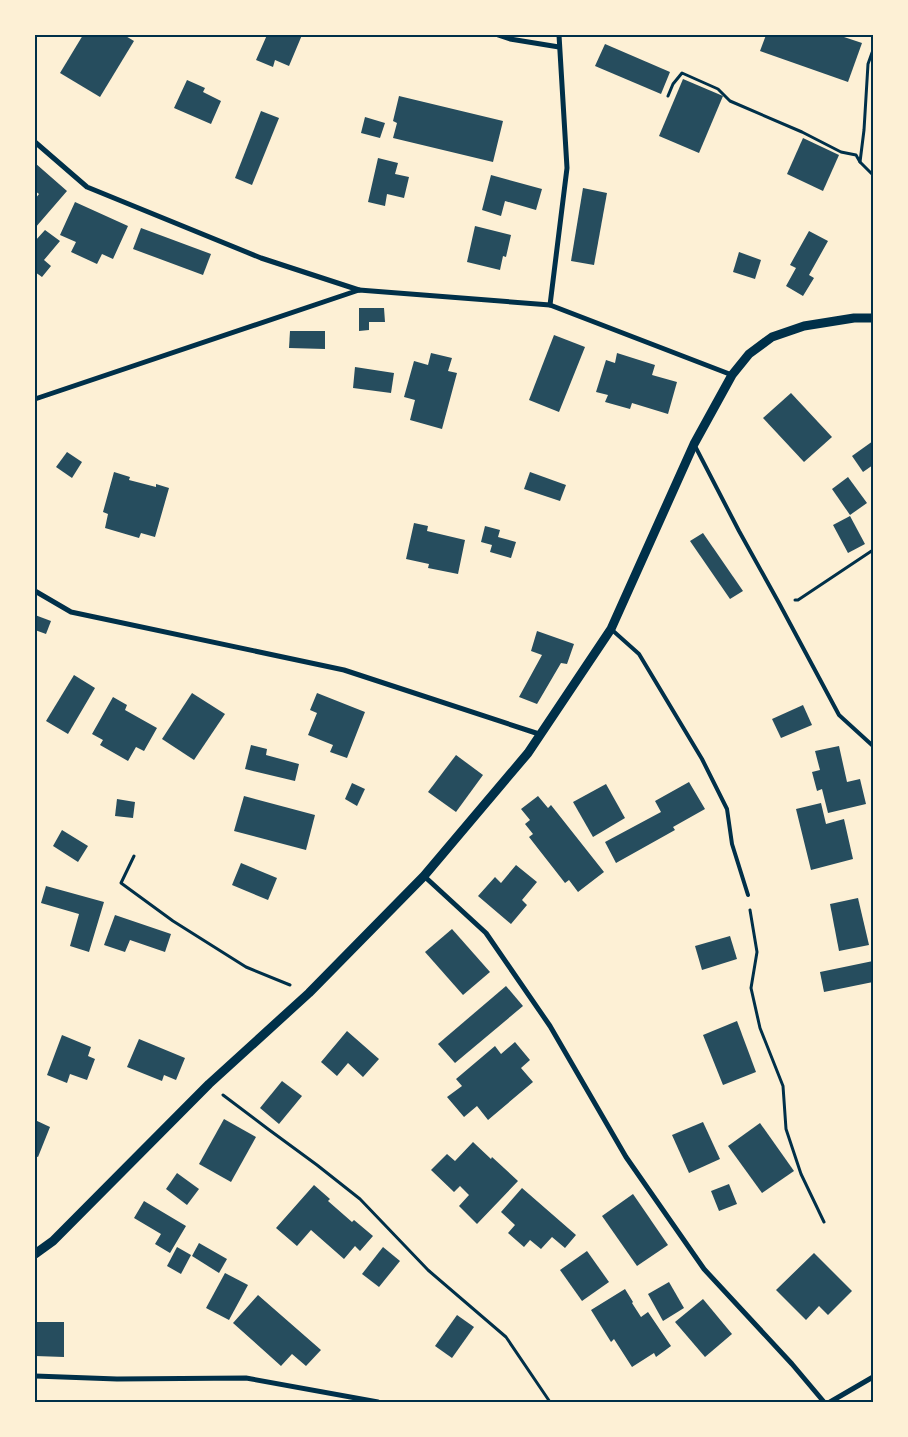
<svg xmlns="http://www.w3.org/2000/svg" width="908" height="1437" font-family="'Source Sans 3',sans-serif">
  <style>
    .building { fill: #264d5e }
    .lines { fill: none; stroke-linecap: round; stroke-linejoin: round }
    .path { stroke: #003049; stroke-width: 3 }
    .service { stroke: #003049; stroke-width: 4 }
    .minor { stroke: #003049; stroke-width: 5 }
    .tertiary { stroke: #003049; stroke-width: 9 }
    .neatline { fill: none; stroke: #003049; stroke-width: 2 }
  </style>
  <rect width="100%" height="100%" fill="#fdf0d5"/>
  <g class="building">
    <path d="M83,35H124L134,41L100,97L60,73Z"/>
    <path d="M267,35H302L289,66L275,60L273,67L256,60Z"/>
    <path d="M766,35H838L862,43L848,82L760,51Z"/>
    <path d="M605,44L670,72L661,94L595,66Z"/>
    <path d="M683,79L723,96L699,153L659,136Z"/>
    <path d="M187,80L205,88L203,92L221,101L211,124L174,108Z"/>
    <path d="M399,96L503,121L493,162L393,138L397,123L393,121Z"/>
    <path d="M261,111L279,118L252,185L235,178Z"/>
    <path d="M365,117L385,123L380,138L361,133Z"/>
    <path d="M803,138L839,155L823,191L787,174Z"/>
    <path d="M378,158L398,163L395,174L409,177L404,198L387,194L385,206L368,202Z"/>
    <path d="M35,163L67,191L35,228V199L39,194L35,191Z"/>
    <path d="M491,175L542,189L536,210L505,201L501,216L482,210Z"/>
    <path d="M583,188L607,193L594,265L571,261Z"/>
    <path d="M75,202L128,226L113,259L102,254L97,264L71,252L76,242L60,235Z"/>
    <path d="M475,226L511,235L506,257L503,256L500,270L467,262Z"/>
    <path d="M141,228L211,254L203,275L133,249Z"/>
    <path d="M45,230L60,241L44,260L51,266L42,277L35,272V241Z"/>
    <path d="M809,231L828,241L809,275L814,278L803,296L786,286L796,268L790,265Z"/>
    <path d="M739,252L761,260L755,279L733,272Z"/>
    <path d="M359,308H384L385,322H369V330L359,331Z"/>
    <path d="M290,331H325V349L289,348Z"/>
    <path d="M554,335L585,347L559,412L529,400Z"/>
    <path d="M431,353L452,358L448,371L457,373L442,429L410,420L415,400L404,397L414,361L428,365Z"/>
    <path d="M617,353L655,365L652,375L677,382L668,414L632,403L630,409L605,402L608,395L596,392L606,360L615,363Z"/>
    <path d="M355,367L394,373L391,393L353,388Z"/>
    <path d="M791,393L832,437L804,462L763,418Z"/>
    <path d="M873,441V465L863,472L852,456Z"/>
    <path d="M67,452L82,462L72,478L56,467Z"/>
    <path d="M114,472L130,477L129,480L156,487V484L169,488L155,537L141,533L139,538L105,528L108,514L103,512Z"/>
    <path d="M530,472L566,485L560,501L524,489Z"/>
    <path d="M848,477L867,503L850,515L832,489Z"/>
    <path d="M850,516L865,544L848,553L833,525Z"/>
    <path d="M414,523L428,526L427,531L465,540L458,574L428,568L429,564L406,559Z"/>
    <path d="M485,526L500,530L498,537L516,542L511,558L490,552L492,545L481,542Z"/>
    <path d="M703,533L743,591L730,599L690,541Z"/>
    <path d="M35,615L51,621L46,634L35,630Z"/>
    <path d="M537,631L574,644L567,664L561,663L537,704L519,697L542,655L531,651Z"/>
    <path d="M74,675L95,688L68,734L46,721Z"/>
    <path d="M192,693L225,714L194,760L162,739Z"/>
    <path d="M317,693L365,712L347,758L330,752L333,745L308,735L317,713L310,710Z"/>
    <path d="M113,697L127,705L125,710L157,728L144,751L136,747L128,761L100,745L103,740L92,734Z"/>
    <path d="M803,705L812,725L781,738L772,719Z"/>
    <path d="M251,745L267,749L266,755L299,764L295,781L245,769Z"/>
    <path d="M839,746L847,782L860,779L866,804L828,813L822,789L817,791L812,772L820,770L815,751Z"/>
    <path d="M456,755L483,775L456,812L428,792Z"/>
    <path d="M689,782L705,809L673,827L675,830L616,863L605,842L661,812L655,801Z"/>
    <path d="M352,783L365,789L357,806L345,799Z"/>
    <path d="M606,784L625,818L593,837L573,802Z"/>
    <path d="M244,796L315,815L306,850L234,831Z"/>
    <path d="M538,796L548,808L551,805L604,872L578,892L569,880L565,883L529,837L533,834L525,824L530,820L521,809Z"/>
    <path d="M117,799L135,802L133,818L115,816Z"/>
    <path d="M821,803L826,824L844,819L853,859L811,870L796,809Z"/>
    <path d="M62,830L88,846L78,862L53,846Z"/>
    <path d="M241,863L277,878L268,900L232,885Z"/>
    <path d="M516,865L537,882L522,900L527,905L511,924L478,896L495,877L501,883Z"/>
    <path d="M46,886L104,902L89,952L70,946L79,914L41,903Z"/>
    <path d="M858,898L869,945L839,951L830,904Z"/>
    <path d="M115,915L171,934L165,952L130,940L125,952L104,945Z"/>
    <path d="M452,929L490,972L463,995L425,952Z"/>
    <path d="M730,936L737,959L702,970L695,946Z"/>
    <path d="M873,961V982L824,992L820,972Z"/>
    <path d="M506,986L523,1006L455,1063L438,1044Z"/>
    <path d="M737,1021L756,1072L723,1085L703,1035Z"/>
    <path d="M347,1031L379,1059L363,1077L348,1063L337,1076L321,1062Z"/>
    <path d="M62,1035L91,1047L88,1056L95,1059L87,1080L70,1074L67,1083L47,1075Z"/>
    <path d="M139,1039L185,1058L176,1080L164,1075L162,1081L127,1067Z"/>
    <path d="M515,1042L530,1060L521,1068L533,1082L488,1120L477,1106L464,1117L447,1097L462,1086L456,1079L495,1046L501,1054Z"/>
    <path d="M282,1081L302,1096L279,1124L260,1108Z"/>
    <path d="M224,1119L256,1137L231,1182L199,1164Z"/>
    <path d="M35,1120L50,1127L38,1157L35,1156Z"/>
    <path d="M703,1122L720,1159L689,1173L672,1135Z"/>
    <path d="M760,1123L794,1171L762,1193L728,1146Z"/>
    <path d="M473,1142L491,1159L492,1157L518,1181L477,1224L459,1206L469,1195L460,1186L454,1192L431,1170L447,1154L455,1161Z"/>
    <path d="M177,1173L199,1189L187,1205L166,1189Z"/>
    <path d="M729,1184L737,1204L719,1211L711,1191Z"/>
    <path d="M314,1185L330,1199L328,1201L352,1222L354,1220L373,1236L360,1251L355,1246L344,1259L311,1230L297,1246L276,1228Z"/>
    <path d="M522,1188L576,1235L565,1248L552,1237L541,1249L530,1240L524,1247L508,1233L515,1225L501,1212Z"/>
    <path d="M633,1194L668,1245L637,1266L602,1216Z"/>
    <path d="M144,1201L186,1226L170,1253L155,1244L161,1234L134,1218Z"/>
    <path d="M199,1243L227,1259L219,1273L192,1256Z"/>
    <path d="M177,1247L191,1255L181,1274L167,1266Z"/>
    <path d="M383,1247L400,1261L379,1287L362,1274Z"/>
    <path d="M587,1251L609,1282L582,1301L560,1270Z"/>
    <path d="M814,1253L852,1291L828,1315L819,1306L806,1320L776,1290Z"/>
    <path d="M225,1273L248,1285L229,1320L206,1308Z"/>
    <path d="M669,1282L684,1308L663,1321L648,1294Z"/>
    <path d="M625,1289L633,1302L632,1303L641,1317L648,1312L671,1346L656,1357L654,1353L632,1367L614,1339L611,1342L591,1310Z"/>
    <path d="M258,1295L321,1350L306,1366L292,1354L281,1366L233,1323Z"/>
    <path d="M703,1299L732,1334L705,1357L675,1322Z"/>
    <path d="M457,1315L474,1327L452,1358L435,1346Z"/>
    <path d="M35,1322H64V1357L35,1356Z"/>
  </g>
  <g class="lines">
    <g class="path">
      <path d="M873,50L868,64L864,130L860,162L873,175"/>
      <path d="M668,96L673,84L682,73L718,89L730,101L802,132L841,152L856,155L860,162"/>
      <path d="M795,600H798L873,550"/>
      <path d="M134,856L121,883L173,921L246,967L290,985"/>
      <path d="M750,910L757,952L751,988L760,1028L783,1086L786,1129L801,1174L824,1222"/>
      <path d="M223,1095L268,1129L317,1165L360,1199L428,1270L506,1337L550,1402"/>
    </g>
    <g class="service">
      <path d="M695,446L739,531L779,603L839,715L873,746"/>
      <path d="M611,629L639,654L702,759L727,809L732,844L748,895"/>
    </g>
    <g class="minor">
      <path d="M498,35L510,39L559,47"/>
      <path d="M35,142L87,187L261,258L359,290"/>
      <path d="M550,305L567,168L559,35"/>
      <path d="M35,399L359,290L550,305L732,375"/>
      <path d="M35,591L71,612L344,670L539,734"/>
      <path d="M424,876L486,933L550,1026L626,1157L704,1269L792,1364L824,1402"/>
      <path d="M35,1376L117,1379L246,1378L378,1402"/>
      <path d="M830,1402L873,1377"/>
    </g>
    <path class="tertiary" d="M35,1254L53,1241L209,1084L309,993L424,876L528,753L611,629L694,444L732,375L749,354L772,337L804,326L854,318H873"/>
  </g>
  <rect width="908" height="1437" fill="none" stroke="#fdf0d5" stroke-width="72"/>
  <rect x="36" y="36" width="836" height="1365" class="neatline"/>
</svg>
